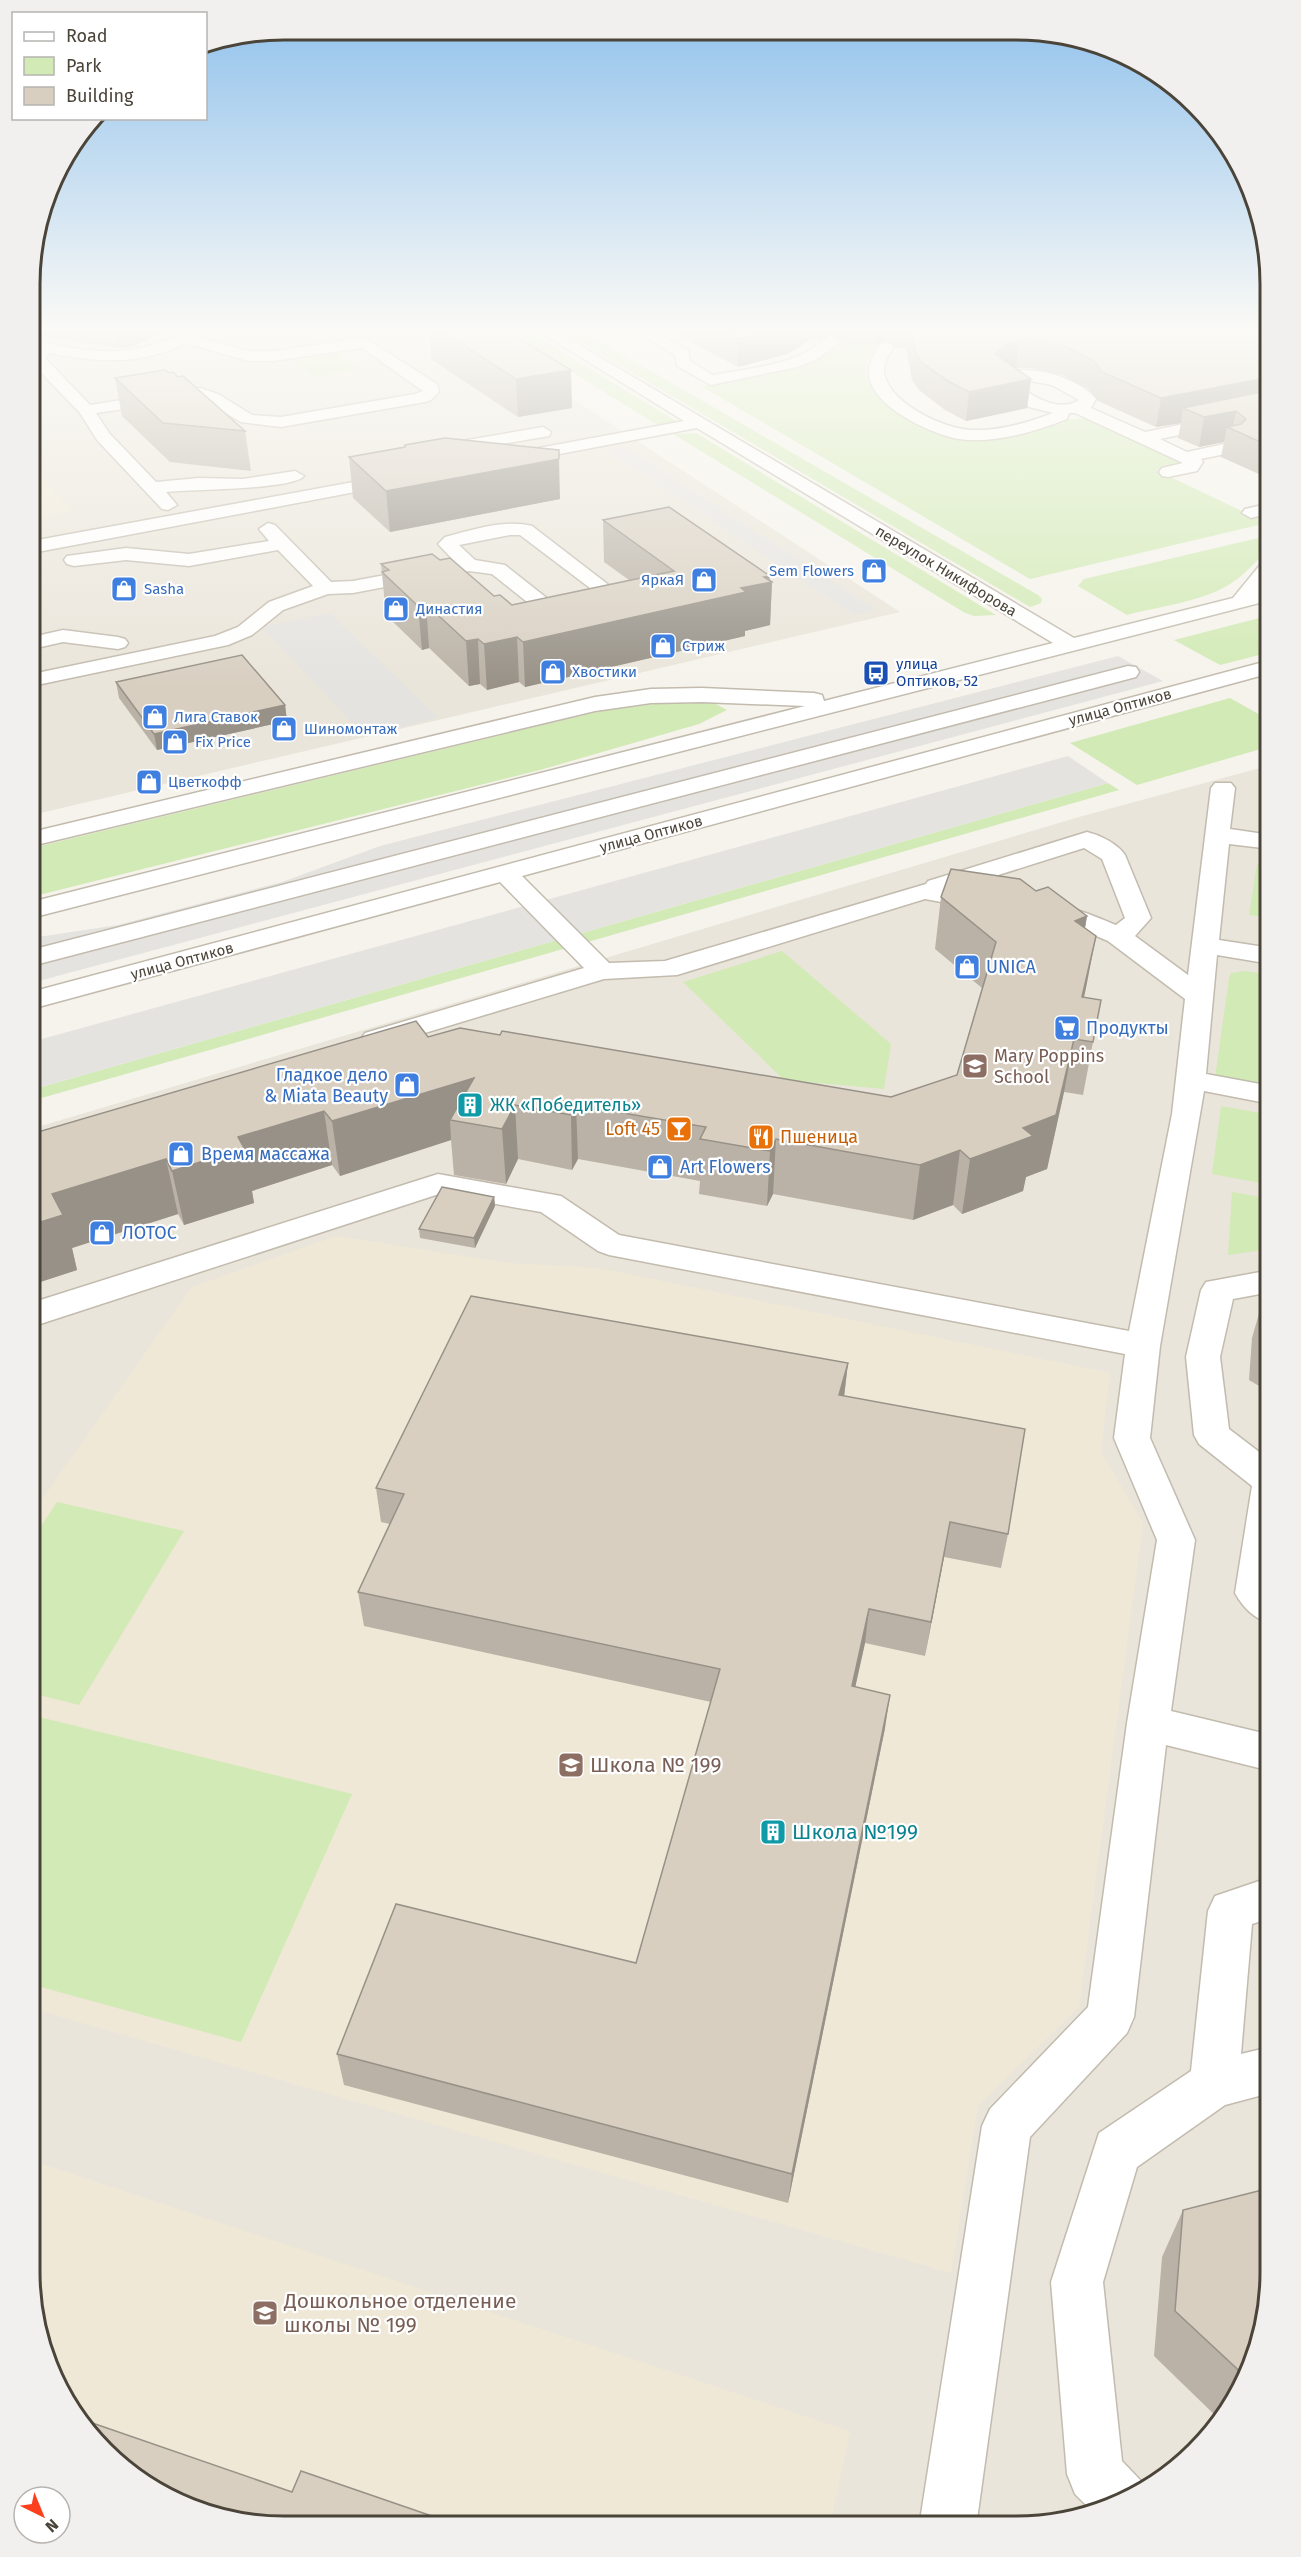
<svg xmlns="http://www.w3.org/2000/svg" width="1301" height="2557" font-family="'Fira Sans',sans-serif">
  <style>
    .residential { fill: #eae5da }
    .education { fill: #efe8d6 }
    .green { fill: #d2eab5 }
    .parking { fill: #e5e3e0 }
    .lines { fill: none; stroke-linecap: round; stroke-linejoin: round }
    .minor-casing { stroke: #c2bbae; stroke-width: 3 }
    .minor { fill: #fff; fill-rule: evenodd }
    .wall { fill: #bab2a6 }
    .shaded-wall { fill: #979187 }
    .building { fill: #d8cfc1; stroke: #979187; stroke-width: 1.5 }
    .labels { text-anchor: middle; stroke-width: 4.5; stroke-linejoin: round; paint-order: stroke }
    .far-shop-label { font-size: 15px; fill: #366cbe; stroke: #fff; text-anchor: start }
    .far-street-label { font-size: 15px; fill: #4b4439; stroke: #fff }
    .far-transit-label { font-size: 15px; fill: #164399; stroke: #fff; text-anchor: start }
    .shop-label { font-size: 18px; fill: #366cbe; stroke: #fff; text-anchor: start }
    .education-label { font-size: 18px; fill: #785e54; stroke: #fff; text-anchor: start }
    .culture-label { font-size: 18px; fill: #0d838f; stroke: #fff; text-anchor: start }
    .food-label { font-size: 18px; fill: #c56008; stroke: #fff; text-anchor: end }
    .near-education-label { font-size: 21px; fill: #785e54; stroke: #fff; text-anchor: start }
    .near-culture-label { font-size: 21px; fill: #0d838f; stroke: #fff; text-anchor: start }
    .rim { fill: none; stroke: #4b4439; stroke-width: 3 }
  </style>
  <rect width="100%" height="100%" fill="#f6f3ec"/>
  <g class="residential">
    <path d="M32,330H467L900,612L32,815Z"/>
    <path d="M1271,765L1270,2289L1252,2370L1218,2428L1158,2484L1098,2514L1016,2527L251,2525L172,2501L73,2414L43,2354L30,2272L31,1129L1079,817Z"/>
  </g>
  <g class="education">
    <path d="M32,466L71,511L32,518Z"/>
    <path d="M336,1236L508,1263L599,1268L1110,1373L1101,1452L1143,1523L1079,2007L978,2106L951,2273L30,2008L31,1515L192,1287Z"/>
    <path d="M30,2160L850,2431L830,2526L251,2525L172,2501L117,2464L73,2414L43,2354L30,2272Z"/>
  </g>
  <g class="green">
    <path d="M504,330H526L676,421L661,427Z"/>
    <path d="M560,330H580L1038,595L1042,599L1041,603L1030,607Z"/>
    <path d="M887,330C879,342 867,356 866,370C863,406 946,441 975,440C1002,440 1037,428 1065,423L1061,420L1087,418L1179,460L1180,463L1156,470L1267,523L1030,579L701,386L793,368L815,361L844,341Z"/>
    <path d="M337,354L358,369L315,377L294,361Z"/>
    <path d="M696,433L996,615L974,616L965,613L673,434Z"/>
    <path d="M1271,535V546C1258,559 1246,574 1230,584C1202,602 1160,606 1127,615L1078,586L1084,579Z"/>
    <path d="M1271,615V652L1220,665L1174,640Z"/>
    <path d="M1230,698L1271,721V746L1137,785L1070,743Z"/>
    <path d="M714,703L727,710L699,724L540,770L31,897L32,848L601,711L655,704Z"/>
    <path d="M1108,783L1119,790L31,1101V1090Z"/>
    <path d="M1257,864L1271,866V918L1249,915Z"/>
    <path d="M782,951L891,1044L884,1089L784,1080L683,982Z"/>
    <path d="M1245,971L1271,975V1088L1215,1078L1229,978L1231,973Z"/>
    <path d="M1221,1106L1271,1115V1185L1212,1174Z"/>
    <path d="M1232,1192L1271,1199V1249L1228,1255Z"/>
    <path d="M57,1502L184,1531L79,1705L31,1693V1541Z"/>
    <path d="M31,1715L352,1794L241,2042L30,1984Z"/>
  </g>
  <g class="parking">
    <path d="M627,448L876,610L854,615L607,451Z"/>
    <path d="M330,613L438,718L365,736L262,627Z"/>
    <path d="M1118,656L1163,681L31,983V938L118,925L282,882L380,846Z"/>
    <path d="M1068,756L1108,783L31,1090V1042Z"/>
  </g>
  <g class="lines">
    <defs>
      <g id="minor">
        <path d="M188,330H205L197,337L249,351H273L365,338L437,384L439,392L431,400L425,402L281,427L241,422L200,398L96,413L109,433L156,482L199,478L243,479L295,471L304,476C293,490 189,489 166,492L177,505L168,510L162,509L97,440L80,413L32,363V340C89,353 135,360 188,330ZM186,343L248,361H273L362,348L423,391L415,394L281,417L252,415L218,394L200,388L90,405L45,358L49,353C96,362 142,366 186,343Z"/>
        <path d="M537,330H554L1074,638L1233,598L1264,560L1271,558V577L1259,591L1271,588V600L31,918V902L805,706L702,702L651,703L595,711L32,846V832L595,697L651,689L702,688L814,693L822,695L824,701L1053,643L697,428L512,463L506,462L503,458L512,453L684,421Z"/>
        <path d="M632,330H650L688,350L690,361L713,375C740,370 770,367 796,357C809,353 819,341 832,337L840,342L816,360L797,367L711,385L677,366L675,355Z"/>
        <path d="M886,342L894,347C889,355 883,363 884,372C888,403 944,429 972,430C999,431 1027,423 1053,413L1029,407L994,382C1014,356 1079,377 1096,399L1091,408L1145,432L1271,406V416L1160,439L1187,452L1229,443L1238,448L1235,452L1201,459L1203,462L1197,471L1168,477L1162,476L1159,472L1162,468L1183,463L1075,413H1069L1067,419C1034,432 995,444 959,439C930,434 852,399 872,359C875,352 878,344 886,342ZM1019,379L1052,385L1079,400C1057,414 1030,394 1012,382Z"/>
        <path d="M543,427L551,432L549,436L438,455L429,450L438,445Z"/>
        <path d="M397,474L403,475L406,479L403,483L32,553V541Z"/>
        <path d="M1271,503V513L1251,518L1242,513L1245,509Z"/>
        <path d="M268,523L275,525L331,582L353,581L455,562L438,544L445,537C472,530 505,519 532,526L619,593C616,597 613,602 610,605C595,614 557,617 541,613L492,574L469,571L353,593L328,594L283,610L252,635L228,645L32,686V674L215,636L238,627L269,602L313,586L278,550L189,566L126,560L74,566L67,564L64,560L67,556L126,548L189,554L269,541L259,529ZM510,535H520L598,594L567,603H553L505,565L475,560L459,545Z"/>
        <path d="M63,630L118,637L125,639L128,643L125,647L118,649L63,642L32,649V637Z"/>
        <path d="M1271,660V673L522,876L609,963L665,961L926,884L928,881L1087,832C1100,835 1118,844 1125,855L1151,918L1135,936L1188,975L1211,788L1215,783H1231L1235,788L1230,829L1271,835V849L1229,844L1219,940L1271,948V964L1217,955L1206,1074L1271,1086V1104L1204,1091L1160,1346L1150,1438L1195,1540L1171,1711L1271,1735V1771L1166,1745L1134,2017L1127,2033L1030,2137L976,2527H919L982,2126L990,2109L1088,2007L1127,1723L1157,1540L1114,1438L1125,1354L609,1255L598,1251L541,1212L439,1194L31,1327V1303L438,1174L561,1196L619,1235L1129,1331L1172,1114L1185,999L1108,941L1071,925L1033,918L1029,912L1033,906C1059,900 1092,915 1116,925L1125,918L1102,859L1084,848L954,889L994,897L998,902L994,907L985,910L925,899L677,975L604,979L375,1048L365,1045L361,1039L365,1033L584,968L500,882L31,1009V992Z"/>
        <path d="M1128,666L1136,667L1139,672L1136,677L31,966V950Z"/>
        <path d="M1271,1270V1292L1233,1299L1220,1357L1229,1429L1271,1461V1624C1254,1618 1244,1609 1235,1593L1252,1486L1199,1444L1194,1435L1186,1357L1201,1290L1206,1282Z"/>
        <path d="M1271,1877V1918L1252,1924L1241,2054L1270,2047V2093L1225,2105L1137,2167L1103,2282L1122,2461L1142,2482L1145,2490L1095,2514L1075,2494L1067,2474L1051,2282L1099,2133L1191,2071L1208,1911L1215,1896Z"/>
      </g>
    </defs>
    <use href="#minor" class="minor-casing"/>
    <use href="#minor" class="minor"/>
  </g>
  <g class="wall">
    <path d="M32,330H165V331L132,347L119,348L32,335Z"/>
    <path d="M429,330H440L572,408L518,417L431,359Z"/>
    <path d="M668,330H1271V473L1261,475L1221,457L1224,442L1199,447L1178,438L1181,423L1156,427L1098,401L1089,389L1062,375L1031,368H1016L1031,379L1027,408L966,421L945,410L919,390L912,380L906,348H896L885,340L876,346L842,343L831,335L819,341L810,340L787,354L738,367Z"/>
    <path d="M115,378L245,431L251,471L170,462L122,416Z"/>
    <path d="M349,457L560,499L390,532L353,498Z"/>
    <path d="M603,520L769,580L772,582L770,625L745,631V636L525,687L519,682L487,690L480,684L469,686L429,648L422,650L386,615L381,564L440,560L494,596L512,605L629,580L604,562Z"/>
    <path d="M116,682L285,705L287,721L157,750L119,698Z"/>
    <path d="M1036,891L1087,916L1085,928L1084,998L1101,1000L1083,1095L1064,1092L1047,1169L1026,1177L1023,1191L962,1214L953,1205L913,1220L773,1194L767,1206L699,1194L700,1181L578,1159L572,1170L518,1159L506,1184L454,1175L451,1140L340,1176L332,1165L252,1191L254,1203L184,1225L178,1214L72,1248L77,1270L31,1285V1134L428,1037L500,1035L891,1097L957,1075L982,988L935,949L941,897Z"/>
    <path d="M494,1197L495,1206L475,1248L420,1238L419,1229Z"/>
    <path d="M1268,1282H1271V1393L1249,1380L1252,1338Z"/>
    <path d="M848,1363L844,1396L1008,1534L1001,1568L944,1557L925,1656L865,1643L855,1687L885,1728L788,2203L344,2085L337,2054L636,1963L711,1702L364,1626L358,1592L390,1524L381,1522L376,1488Z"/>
    <path d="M1183,2210L1252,2370L1222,2422L1154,2356L1162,2257Z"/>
  </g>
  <g class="shaded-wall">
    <path d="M116,330H165V331L132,347L119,348Z"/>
    <path d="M774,330H811L810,340L787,354L738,367V339Z"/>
    <path d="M819,330H831V335L819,341Z"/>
    <path d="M878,330H886L885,340L876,346Z"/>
    <path d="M1019,340L1016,368L995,354L1005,345Z"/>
    <path d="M571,370L572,408L518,417L516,379Z"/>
    <path d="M1271,377V405L1236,412L1232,430L1227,427L1224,442L1199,447L1204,417L1183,408L1181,423L1156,427L1161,398Z"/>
    <path d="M1031,379L1027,408L966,421L969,392Z"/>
    <path d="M1271,444V473L1261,475L1267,445Z"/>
    <path d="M559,459L560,499L390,532L386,491Z"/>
    <path d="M770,576L769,582H772L770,625L745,631V636L525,687L523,642L741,588L764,577Z"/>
    <path d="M426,604L429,648L422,650L418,606Z"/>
    <path d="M517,637L519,682L487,690L484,644Z"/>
    <path d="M478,639L480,684L469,686L466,641Z"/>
    <path d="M285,705L287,721L157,750L154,734Z"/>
    <path d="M1087,916L1078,968L1075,921Z"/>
    <path d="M1096,936L1086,988L1075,1039L1082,997Z"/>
    <path d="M1074,1039L1064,1092L1047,1169L1026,1177L1023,1191L962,1214L970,1159L1023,1128Z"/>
    <path d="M474,1078L450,1120L451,1140L340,1176L332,1121Z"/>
    <path d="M515,1105L518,1159L506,1184L502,1129Z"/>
    <path d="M576,1105L578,1159L572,1170L571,1115Z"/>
    <path d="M324,1111L332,1165L252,1191L254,1203L184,1225L172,1171L238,1137Z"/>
    <path d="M776,1139L773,1194L767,1206L770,1151Z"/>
    <path d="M960,1150L953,1205L913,1220L920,1165Z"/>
    <path d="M166,1159L178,1214L72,1248L77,1270L31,1285V1225L52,1194Z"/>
    <path d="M494,1197L495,1206L475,1248L474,1238Z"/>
    <path d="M848,1363L844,1397L839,1395Z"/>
    <path d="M950,1522L944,1557L925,1656L931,1622Z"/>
    <path d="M869,1609L865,1643L848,1720L852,1686Z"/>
    <path d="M890,1695L885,1728L788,2203L792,2174Z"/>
  </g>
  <g class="building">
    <path d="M440,330H505L571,370L516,379Z"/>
    <path d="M721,330H774L738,339Z"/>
    <path d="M910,330H1271V377L1161,398L1102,372L1093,360L1066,347L1034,340H1019L1005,345L995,354L1031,379L969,392L948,381L921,362L915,352Z"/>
    <path d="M165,370L169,373L173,372L178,377L183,376L245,431L163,423L115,378Z"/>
    <path d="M1271,390V444L1267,445L1227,427L1241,424L1246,419L1236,411L1204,417L1183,408Z"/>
    <path d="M445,438L559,450V459L386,491L349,457L405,447V445Z"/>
    <path d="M669,507L770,576L764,577L772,582L741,588L746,592L523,642L517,637L484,644L478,639L466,641L426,604L418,606L382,572L389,570L381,564L432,554L440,560L450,558L494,596L500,595L512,605L674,571L603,520Z"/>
    <path d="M242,655L285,705L154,734L116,682Z"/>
    <path d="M951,869L1020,879L1036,891L1048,887L1087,916L1075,921L1096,936L1082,997L1101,1000L1093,1042L1074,1039L1056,1115L1023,1128L1033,1136L970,1159L960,1150L920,1165L776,1139L770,1151L700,1139L706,1127L576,1105L571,1115L515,1105L502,1129L450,1120L474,1078L332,1121L324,1111L238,1137L244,1148L172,1171L166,1159L52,1194L63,1215L31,1225V1134L416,1021L428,1037L460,1028L500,1035L502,1031L891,1097L957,1075L996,942L941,897Z"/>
    <path d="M442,1187L494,1197L474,1238L419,1229Z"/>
    <path d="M1268,1282H1271V1327L1266,1324Z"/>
    <path d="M471,1296L848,1363L839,1395L1025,1429L1008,1534L950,1522L931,1622L869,1609L852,1686L890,1695L792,2174L337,2054L396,1904L636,1963L720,1669L358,1592L404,1494L376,1488Z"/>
    <path d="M1270,2188V2289L1252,2370L1247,2378L1175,2311L1183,2210Z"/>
    <path d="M75,2417L292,2492L301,2471L458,2525H251L172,2501L117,2464Z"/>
  </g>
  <linearGradient id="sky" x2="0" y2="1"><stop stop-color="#8fc1ec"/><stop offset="0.48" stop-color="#fbfaf6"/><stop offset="1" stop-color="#fbfaf6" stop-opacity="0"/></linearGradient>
  <rect width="1301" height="688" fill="url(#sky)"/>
  <defs>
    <symbol id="shop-square" viewBox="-11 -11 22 22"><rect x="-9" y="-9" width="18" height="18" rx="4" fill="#3f7fe0" stroke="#fff"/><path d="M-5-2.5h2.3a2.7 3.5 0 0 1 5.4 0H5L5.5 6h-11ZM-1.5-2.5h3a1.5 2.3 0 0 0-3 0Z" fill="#fff"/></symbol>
    <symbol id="bus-square" viewBox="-11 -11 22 22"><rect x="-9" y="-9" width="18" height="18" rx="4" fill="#1a4fb4" stroke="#fff"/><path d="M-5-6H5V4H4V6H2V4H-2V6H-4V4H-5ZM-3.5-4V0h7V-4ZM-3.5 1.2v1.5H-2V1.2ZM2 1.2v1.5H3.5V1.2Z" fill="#fff"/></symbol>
    <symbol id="supermarket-square" viewBox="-11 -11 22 22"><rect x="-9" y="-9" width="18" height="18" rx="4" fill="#3f7fe0" stroke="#fff"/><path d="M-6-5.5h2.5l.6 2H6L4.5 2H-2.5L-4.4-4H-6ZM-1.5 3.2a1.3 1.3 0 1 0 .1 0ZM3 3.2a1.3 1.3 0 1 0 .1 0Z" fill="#fff"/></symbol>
    <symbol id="school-square" viewBox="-11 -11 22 22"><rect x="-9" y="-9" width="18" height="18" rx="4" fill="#8d6e63" stroke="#fff"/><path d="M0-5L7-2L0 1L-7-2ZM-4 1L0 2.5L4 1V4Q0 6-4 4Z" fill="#fff"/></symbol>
    <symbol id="building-square" viewBox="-11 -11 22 22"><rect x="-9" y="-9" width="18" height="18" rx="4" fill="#0f9aa8" stroke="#fff"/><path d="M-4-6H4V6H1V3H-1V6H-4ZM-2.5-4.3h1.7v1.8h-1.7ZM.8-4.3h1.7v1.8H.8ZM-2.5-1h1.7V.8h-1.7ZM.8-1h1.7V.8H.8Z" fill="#fff"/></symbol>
    <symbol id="bar-square" viewBox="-11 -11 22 22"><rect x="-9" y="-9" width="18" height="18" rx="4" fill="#e8710a" stroke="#fff"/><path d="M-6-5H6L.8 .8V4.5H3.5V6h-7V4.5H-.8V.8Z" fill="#fff"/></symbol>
    <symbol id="restaurant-square" viewBox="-11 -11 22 22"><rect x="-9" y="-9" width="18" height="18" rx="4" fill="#e8710a" stroke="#fff"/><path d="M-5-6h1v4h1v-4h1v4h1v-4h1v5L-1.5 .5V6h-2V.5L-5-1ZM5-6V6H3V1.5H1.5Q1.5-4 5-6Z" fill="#fff"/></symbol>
  </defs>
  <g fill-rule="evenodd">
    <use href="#shop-square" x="859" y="556" width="30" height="30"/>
    <use href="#shop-square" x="689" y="565" width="30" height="30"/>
    <use href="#shop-square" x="109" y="574" width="30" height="30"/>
    <use href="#shop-square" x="381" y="594" width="30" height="30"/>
    <use href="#shop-square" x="648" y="631" width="30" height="30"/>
    <use href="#shop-square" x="538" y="657" width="30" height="30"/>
    <use href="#bus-square" x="861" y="658" width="30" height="30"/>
    <use href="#shop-square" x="140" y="702" width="30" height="30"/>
    <use href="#shop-square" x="269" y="714" width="30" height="30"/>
    <use href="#shop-square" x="160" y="727" width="30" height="30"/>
    <use href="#shop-square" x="134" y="767" width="30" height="30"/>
    <use href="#shop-square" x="952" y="952" width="30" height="30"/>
    <use href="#supermarket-square" x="1052" y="1013" width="30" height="30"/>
    <use href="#school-square" x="960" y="1051" width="30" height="30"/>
    <use href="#shop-square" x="392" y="1070" width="30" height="30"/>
    <use href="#building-square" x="455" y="1090" width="30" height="30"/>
    <use href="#bar-square" x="664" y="1114" width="30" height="30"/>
    <use href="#restaurant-square" x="746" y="1122" width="30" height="30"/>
    <use href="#shop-square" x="166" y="1139" width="30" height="30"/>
    <use href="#shop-square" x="645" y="1152" width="30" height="30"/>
    <use href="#shop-square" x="87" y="1218" width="30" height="30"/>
    <use href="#school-square" x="556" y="1750" width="30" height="30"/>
    <use href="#building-square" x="758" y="1817" width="30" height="30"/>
    <use href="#school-square" x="250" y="2298" width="30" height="30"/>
  </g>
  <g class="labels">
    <g class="far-shop-label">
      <text x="854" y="576" text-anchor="end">Sem Flowers</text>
      <text x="684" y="585" text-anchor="end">ЯркаЯ</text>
      <text x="144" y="594">Sasha</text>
      <text x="416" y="614">Династия</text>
      <text x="682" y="651">Стриж</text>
      <text x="572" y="677">Хвостики</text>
      <text x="174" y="722">Лига Ставок</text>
      <text x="304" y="734">Шиномонтаж</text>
      <text x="195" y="747">Fix Price</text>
      <text x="168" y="787">Цветкофф</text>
    </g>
    <g class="far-street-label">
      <text transform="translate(946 571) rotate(31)" y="5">переулок Никифорова</text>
      <text transform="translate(1120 707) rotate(-15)" y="5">улица Оптиков</text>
      <text transform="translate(651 834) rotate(-15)" y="5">улица Оптиков</text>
      <text transform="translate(182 961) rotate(-15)" y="5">улица Оптиков</text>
    </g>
    <g class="far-transit-label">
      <text x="896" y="669">улица<tspan x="896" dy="17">Оптиков, 52</tspan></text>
    </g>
    <g class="shop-label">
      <text x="986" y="973">UNICA</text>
      <text x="1086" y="1034">Продукты</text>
      <text x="388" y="1081" text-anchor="end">Гладкое дело<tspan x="388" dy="21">&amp; Miata Beauty</tspan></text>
      <text x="201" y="1160">Время массажа</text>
      <text x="680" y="1173">Art Flowers</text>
      <text x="122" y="1239">ЛОТОС</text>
    </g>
    <g class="education-label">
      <text x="994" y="1062">Mary Poppins<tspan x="994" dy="21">School</tspan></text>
    </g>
    <g class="culture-label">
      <text x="490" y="1111">ЖК «Победитель»</text>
    </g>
    <g class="food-label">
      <text x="660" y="1135">Loft 45</text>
      <text x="780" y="1143" text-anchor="start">Пшеница</text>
    </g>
    <g class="near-education-label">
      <text x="590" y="1772">Школа № 199</text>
      <text x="284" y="2308">Дошкольное отделение<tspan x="284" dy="24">школы № 199</tspan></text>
    </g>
    <g class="near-culture-label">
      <text x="792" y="1839">Школа №199</text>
    </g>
  </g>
  <path d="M0 0H1301V2557H0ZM284 40H1016A244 244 0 0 1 1260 284V2272A244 244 0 0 1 1016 2516H284A244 244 0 0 1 40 2272V284A244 244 0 0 1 284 40Z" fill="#f1f0ef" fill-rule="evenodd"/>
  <path class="rim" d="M284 40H1016A244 244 0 0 1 1260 284V2272A244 244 0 0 1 1016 2516H284A244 244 0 0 1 40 2272V284A244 244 0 0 1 284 40Z"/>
  <rect x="12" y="12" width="195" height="108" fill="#ffffff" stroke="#b7b4b0" stroke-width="1.5"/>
  <rect x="24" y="32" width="30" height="9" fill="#ffffff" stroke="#b7b4b0" stroke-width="1.5"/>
  <text x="66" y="42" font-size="18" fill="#4b4439">Road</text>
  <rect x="24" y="57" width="30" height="18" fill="#d2eab5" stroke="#b7b4b0" stroke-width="1.5"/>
  <text x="66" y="72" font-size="18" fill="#4b4439">Park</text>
  <rect x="24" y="87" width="30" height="18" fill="#d8cfc1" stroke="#b7b4b0" stroke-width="1.5"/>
  <text x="66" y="102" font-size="18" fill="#4b4439">Building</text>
  <g transform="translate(42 2515) rotate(137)"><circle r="28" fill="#ffffff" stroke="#b7b4b0" stroke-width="1.5"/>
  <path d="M0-4.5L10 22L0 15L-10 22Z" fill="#fc3f1d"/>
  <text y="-9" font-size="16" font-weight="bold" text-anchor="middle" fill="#4b4439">N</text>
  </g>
</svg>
